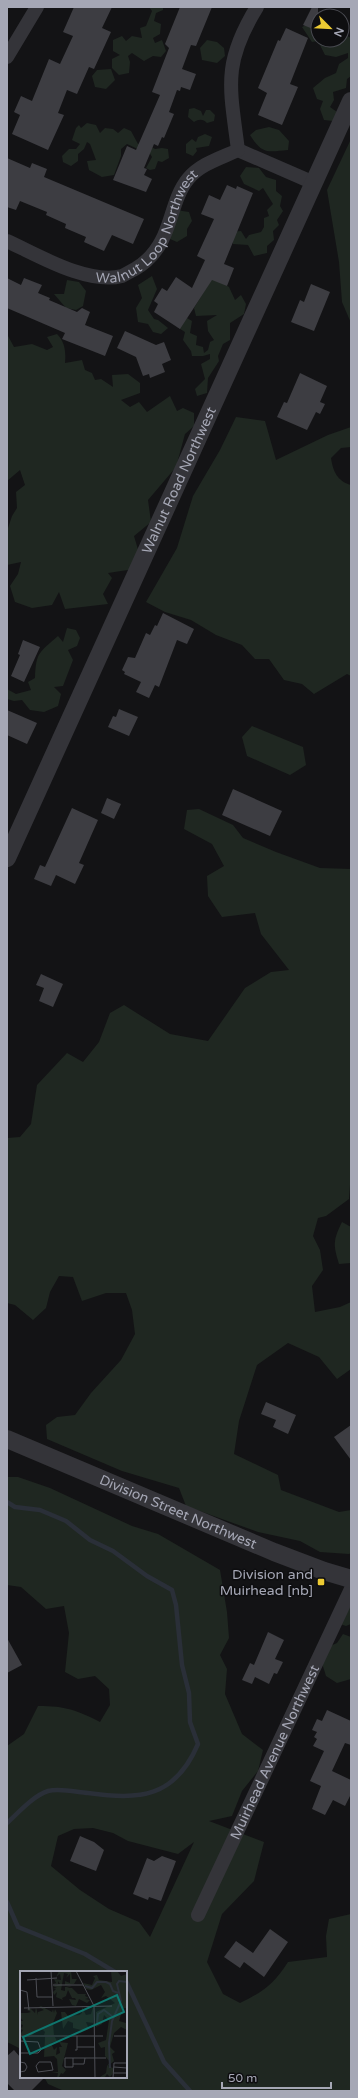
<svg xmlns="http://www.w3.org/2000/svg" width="358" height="2098" font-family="'Varela Round',sans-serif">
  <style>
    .green { fill: #1f2721; fill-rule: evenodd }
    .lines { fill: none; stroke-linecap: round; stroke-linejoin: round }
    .stream { stroke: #2a2f38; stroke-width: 4.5 }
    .building { fill: #3d3d42 }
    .minor { stroke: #343439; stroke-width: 14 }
    .tertiary { stroke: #343439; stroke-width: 18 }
    .poi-dot { fill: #edcb33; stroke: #0e0e10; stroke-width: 1.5 }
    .labels { text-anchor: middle; stroke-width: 3; stroke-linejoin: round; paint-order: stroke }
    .street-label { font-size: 14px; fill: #a5a7b5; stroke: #0e0e10 }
    .poi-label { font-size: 14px; fill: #a5a7b5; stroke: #0e0e10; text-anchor: end }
    .inset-river { fill: none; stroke: #2a2f38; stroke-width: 2 }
    .inset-road { fill: none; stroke: #4d4e55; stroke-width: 1 }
    .view { fill: #0f766e; fill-opacity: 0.15; stroke: #0f766e; stroke-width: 2 }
    .inset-edge { fill: none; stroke: #a5a7b5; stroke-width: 2 }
  </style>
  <rect width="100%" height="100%" fill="#131315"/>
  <g class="green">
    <path d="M149,7H163V10L156,13L154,21L161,24L160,34L153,38L155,43L162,40L166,51L161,57L153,56L144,61L132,53L128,56L130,62L129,73L119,75L112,68V59L120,55L113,51V40L122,36L126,41L132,36L142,38L140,28L146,26L152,11Z"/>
    <path d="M308,24L318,28V40H342V36H347L351,38V76L347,79L346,88L333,92L334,100L330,107L337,112L333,121L324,120L320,109L323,101L317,99L313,88L325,78L336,73L339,64L348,58V53L336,57L325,55L318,41L312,42L302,27Z"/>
    <path d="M207,40L217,42L224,48L225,56L217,63L202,60L200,48Z"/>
    <path d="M111,69L115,80L106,89L95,87L92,76L97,70Z"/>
    <path d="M194,108L201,111L203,116L206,110H210L215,115L214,121L207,123C203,119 199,119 194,122L188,117L189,109Z"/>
    <path d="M87,123L96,125L100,133L105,128L113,129L118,133L124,128L131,131L138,144L143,142L155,149L162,148L168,149L169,158L162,162L158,161L155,169L150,170L146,168L152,157L149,152L142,151L127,144L121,149V156L114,175L102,177L89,170L87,161L96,160L90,144L87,142L84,149L78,154V161L71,166L63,162L62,156L69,149H76L80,144L72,140L76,128L79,125L81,128Z"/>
    <path d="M269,127L279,130L289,141L288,150C267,152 262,154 250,135L256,130Z"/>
    <path d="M205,134L212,137L209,146L196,148L197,151L193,156L186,153V144L192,139L196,142L198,137Z"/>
    <path d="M351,139V323L342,302L339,262L327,190Z"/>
    <path d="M246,167L259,168L266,177L276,180V191L282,196L280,206L283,211L277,220L279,225L273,231L274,240L267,246V253L254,256L248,245L233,244L231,232L241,231L246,239L249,235L261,232L264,227V218L269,216L267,210L273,204L263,188L259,191L244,184L240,176Z"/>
    <path d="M176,210L189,212L192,221L187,229V236L177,242L170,239Z"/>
    <path d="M152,276L157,289L148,310L154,319L158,320L168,328L161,334L153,332L148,324L138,322L136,308L142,298L138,285Z"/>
    <path d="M213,277L229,287L235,300L241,295L246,304L244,314L230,323V340L223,344L218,356L219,361L208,378L207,393L197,396L195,389L205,379L201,364L210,359V354L203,356H192L191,351L183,340L185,332L177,327L187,318L192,321L190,333L197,336L196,345L203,347L204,353L208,350L210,342L214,340L208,331L207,321L217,315L196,316L194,308Z"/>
    <path d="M67,280L79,282L86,291L83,306L76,310L66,308L54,294H64Z"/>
    <path d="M7,334L14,347L32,344L47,350L53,347L47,337L57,334C65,342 66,352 65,363L82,360L85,370L92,373L95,380L101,379L113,387L112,375L128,374L140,383V393L121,400L130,407L139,402L147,412L170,396L177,411L183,408L194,413V426L185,434L176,467L148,500L151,522L134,536L139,553L134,569L108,573L112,578L103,594L108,604L65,609L59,592L52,605L32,608L15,602L10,586L18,574L21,562L7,565L8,528L12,516L17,508L16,492L25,485L20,470L7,481Z"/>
    <path d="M236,417L265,421L276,460L328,435L351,427V447L341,448L331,458C333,471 337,481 351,485V676L347,674L314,694L302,684L284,680L269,659H255L242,645L216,635L191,620L165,612L146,602L177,548L193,496L220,450Z"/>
    <path d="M67,628L76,630L80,638L77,646L68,650L73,660L63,686L54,687L61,694L58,706L44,712L30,710L22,700L14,701L7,699V689L16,694L31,690L28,682L35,678C36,652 39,653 58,636L63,642Z"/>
    <path d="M252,726L303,747L306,765L290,775L247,756L242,737Z"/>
    <path d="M199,809L233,825L243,838L276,852L320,868L351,869V1171L349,1199L326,1216L318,1218L313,1236L320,1250L323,1270L312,1286L315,1312L340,1307L351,1302V1369L337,1379L319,1357L288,1343L257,1365L239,1421L234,1454L278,1475L281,1490L339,1512L351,1510V1553L349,1554L320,1552L300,1541L258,1532L186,1506L179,1488L122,1471L47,1439L46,1425L57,1417L75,1415L91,1393L121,1360L135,1334L132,1310L126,1293H106L82,1301L73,1277L59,1276L50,1292L46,1308L33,1320L15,1305L7,1303V1138L20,1137L31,1124L37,1085L67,1053L83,1062L99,1042L110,1013L124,1005L170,1034L208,1041L245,988L271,972L289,970L261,934L255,913L222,917L208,896L207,876L224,866L212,844L184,829L187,810Z"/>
    <path d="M342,1222L351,1227V1263L339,1264C333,1245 333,1240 342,1222Z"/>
    <path d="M7,1477H18L50,1488L132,1526L158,1534L220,1570L227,1612L229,1638L220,1655L227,1669L225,1694L242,1734L263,1750L258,1771L242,1791L232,1816L209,1821L264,1842L254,1881L222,1914L207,1962L223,1994L240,2003C263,1992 274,1984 288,1962L327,1957L326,1936L329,1919L351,1914V2091H64L48,2084L44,2077H126V1972H21V2049L7,2042V1746L24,1734L38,1706C66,1706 76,1710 100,1722L110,1705L109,1689L95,1676L78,1679L65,1672L69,1633L64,1606L46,1609L21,1587L7,1585ZM93,1828L113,1833L128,1841L178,1854L194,1842L150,1937L139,1922L109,1909L80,1890L51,1866L58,1836L74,1829Z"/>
    <path d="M351,1604V1624L346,1626L340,1624Z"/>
    <path d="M343,1634L351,1637V1679L337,1683L326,1676L322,1663L328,1647L337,1643Z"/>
  </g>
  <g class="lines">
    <g class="stream">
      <path d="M7,1502L15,1507L40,1510L66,1521L90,1540L113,1551L147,1576L172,1590L176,1605L182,1665L189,1693L190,1722L198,1744C175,1798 140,1800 88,1793C76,1792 60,1788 48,1791C33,1796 19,1812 7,1823"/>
      <path d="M7,1902L18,1927L85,1954L115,1972"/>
      <path d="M126,1981L164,2062L190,2091"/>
    </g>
  </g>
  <g class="building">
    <path d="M74,7H112L102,28L111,32L94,69L89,67L77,94L67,90L58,113L64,115L48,150L12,134L20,115L14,112L21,96L32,101L49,59L60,64L73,36L63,32Z"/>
    <path d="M180,7H212L196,46L191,45L182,69L196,74L190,90L181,87L180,91L177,90L169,112L174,114L164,138L162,137L158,146L154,144L144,168L147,169L144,175L152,179L146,192L113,180L127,146L136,150L160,95L152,92L169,48L165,44Z"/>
    <path d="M312,7H318V31L303,25Z"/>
    <path d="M286,28L308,38L290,84L298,87L282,125L258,115L267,93L258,88L278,40L280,41Z"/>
    <path d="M7,158L30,168L32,163L47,169L44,177L144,219L133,244L112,235L104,251L84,242L86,237L65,228L66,224L46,215L47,212L20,201L16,210L7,207Z"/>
    <path d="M227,185L236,189L237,186L253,193L224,264L234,268L227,286L212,280L180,329L154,312L158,304L154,301L162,288L167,291L176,277L192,288L205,260L197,256L214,219L201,214L209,195L220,200Z"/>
    <path d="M7,278L21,285L24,278L42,285L38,293L50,298L49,300L77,312L82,308L90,312L85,325L113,336L105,356L62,339L65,333L7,308Z"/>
    <path d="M311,284L330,292L314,331L291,322L300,300L304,302Z"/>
    <path d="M125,331L156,345L164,342L171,360L162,364L165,372L150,378L149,374L143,376L136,357L117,348Z"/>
    <path d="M300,373L327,386L320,402L325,404L320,414L316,412L307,430L277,417L284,402L287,403Z"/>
    <path d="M163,613L194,629L187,644L177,640L159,687L155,685L149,698L136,692L141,682L124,674L125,672L122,670L128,657L135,658L146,633L150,635L155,625L157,626Z"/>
    <path d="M23,640L40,647L24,682L11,676L20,655L18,654Z"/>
    <path d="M119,709L138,717L129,736L108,727L113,716L116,717Z"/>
    <path d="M7,710L37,723L27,744L7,735Z"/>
    <path d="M233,789L282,811L270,836L222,815Z"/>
    <path d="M107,798L121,804L114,819L101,813Z"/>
    <path d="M72,808L98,820L79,863L84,865L75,884L56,875L51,886L34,879L40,865L45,867Z"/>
    <path d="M41,974L63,984L53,1007L39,1001L44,988L36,985Z"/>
    <path d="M266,1402L296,1415L288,1434L273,1427L276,1420L261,1414Z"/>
    <path d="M351,1425V1460L334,1437Z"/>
    <path d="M268,1632L284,1640L275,1659L283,1662L277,1674L274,1673L269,1684L255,1677L252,1684L242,1680L250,1663L254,1665Z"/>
    <path d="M7,1638L22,1665L7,1673Z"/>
    <path d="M327,1710L351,1721V1745L345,1743L332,1771L351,1780V1794L345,1806L333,1800L325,1815L312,1809L321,1786L310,1781L324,1751L313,1746L317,1739L314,1737L317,1732L312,1730L317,1719L322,1721Z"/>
    <path d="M80,1836L94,1842L104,1850L96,1871L70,1861Z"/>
    <path d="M162,1856L176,1861L161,1901L149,1897L148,1900L133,1894L147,1858L154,1861Z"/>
    <path d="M270,1929L288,1942L264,1977L244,1962L240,1968L224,1957L236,1941L253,1953Z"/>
    <path d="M14,2050L21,2058V2077H45L31,2091H15L7,2083V2056Z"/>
  </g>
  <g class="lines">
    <g class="minor">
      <path d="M7,57L37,7"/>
      <path d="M238,150L314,183"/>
      <path id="s1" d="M7,241C38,255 87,285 122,276C126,274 131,271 135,269C147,262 156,252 162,240C172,221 174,196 188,179C200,164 221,158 238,150C230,87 222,64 257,7"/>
      <path id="s2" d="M198,1915L351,1589"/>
    </g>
    <g class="tertiary">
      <path id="s3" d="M7,858L351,101"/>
      <path id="s4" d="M7,1439L274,1552L324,1571L351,1579"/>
    </g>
  </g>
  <rect class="poi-dot" x="317" y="1578" width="8" height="8" rx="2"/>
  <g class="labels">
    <g class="street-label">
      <text dy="5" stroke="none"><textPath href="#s1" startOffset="175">Walnut Loop Northwest</textPath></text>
      <text dy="5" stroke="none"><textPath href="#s3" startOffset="415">Walnut Road Northwest</textPath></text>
      <text dy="5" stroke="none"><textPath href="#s4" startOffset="186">Division Street Northwest</textPath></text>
      <text dy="5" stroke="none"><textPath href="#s2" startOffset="180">Muirhead Avenue Northwest</textPath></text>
    </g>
    <g class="poi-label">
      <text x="313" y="1579">Division and<tspan x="313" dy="16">Muirhead [nb]</tspan></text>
    </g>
  </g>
  <g transform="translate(20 1971)">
    <rect width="107" height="107" fill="#131315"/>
    <path d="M39,0H51L52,8H57L54,13L45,14V10L50,12V3L46,7L48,3L44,2L41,19L45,20V16L52,15L47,17H52L58,23H66L65,25L69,27L65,28L70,29L67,32L59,28L56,35L52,34L49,28L56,29L55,27H52L48,19L46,25L42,27L43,29L36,26L37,21L34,24L33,21L36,18L33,17H37L33,15L40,13L38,10V13H33L36,12L34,8L41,9L40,3L36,6ZM91,0H97L101,5L107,3V37H103L99,50L106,52L107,59L101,56L94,62L90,76L95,81L92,83L94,90L88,95L93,97V102L90,106L87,103L85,106H80L86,102L87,95L90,91L85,85V76L81,77L78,72L86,69L89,49L84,44L82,53L76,56V41L95,32L86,25L81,27L85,21L81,14L71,19L66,18L63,12L72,14L75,7L73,5L77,4L79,9L92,11ZM21,35L32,41L33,38L34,42L35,38L37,42L33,52L34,64H24L25,61L21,57L12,64H0L3,59L0,58V55L2,57L3,54L0,53V50H3L0,46L1,37V42H7L11,41L7,39L9,36L15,42L16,36L18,44V41L24,39L19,36ZM62,36L66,44L71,43L73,36V52L66,51L69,58L60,62L61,59L53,57V52L48,50L43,58L41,41H45L48,45L59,44L62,42ZM25,66H35L37,70L31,72L34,79L37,76L36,84L40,82L39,76H42L39,71L48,72L42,95L46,99L43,103L41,102L39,106L37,107L38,102L31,101H38L37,88L34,85L24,86Z" fill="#1f2721"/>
    <path class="inset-river" d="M65,15L72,17L77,11H86L90,13L93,20L98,22M77,53L78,43L84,39L93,46M90,97L89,72L92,50L101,30L97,13L99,10L107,11"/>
    <path class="inset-road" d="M31,0L33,35M56,0L74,35L75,107M16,7L17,26H33M7,9L37,7M33,14H63M0,19L7,21L9,39M4,37L92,35M0,65H83M94,65H107M0,70L18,71L21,79L18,82H0M57,76H75M55,79H57V65M53,87V96H45V87H86M0,91L5,92L7,96L5,100L0,101M19,91H31L33,99L18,101L16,95ZM53,93H64L65,87M94,96L107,97M94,102H107M23,107H107M93,107L94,92H107"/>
    <path class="view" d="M97,24L104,41L10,83L3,66Z"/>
    <rect width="107" height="107" class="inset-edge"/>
  </g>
  <rect width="358" height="2098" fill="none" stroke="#a5a7b5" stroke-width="16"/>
  <g transform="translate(330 28) rotate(114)"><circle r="19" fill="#0e0e10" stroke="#4a4b52"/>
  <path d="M0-3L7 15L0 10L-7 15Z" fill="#edcb33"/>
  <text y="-6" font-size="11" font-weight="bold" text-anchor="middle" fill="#a5a7b5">N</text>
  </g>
  <path d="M222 2082v6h109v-6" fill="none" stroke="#a5a7b5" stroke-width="2"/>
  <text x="228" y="2082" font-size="12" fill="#a5a7b5" stroke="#0e0e10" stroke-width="3" paint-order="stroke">50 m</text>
</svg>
